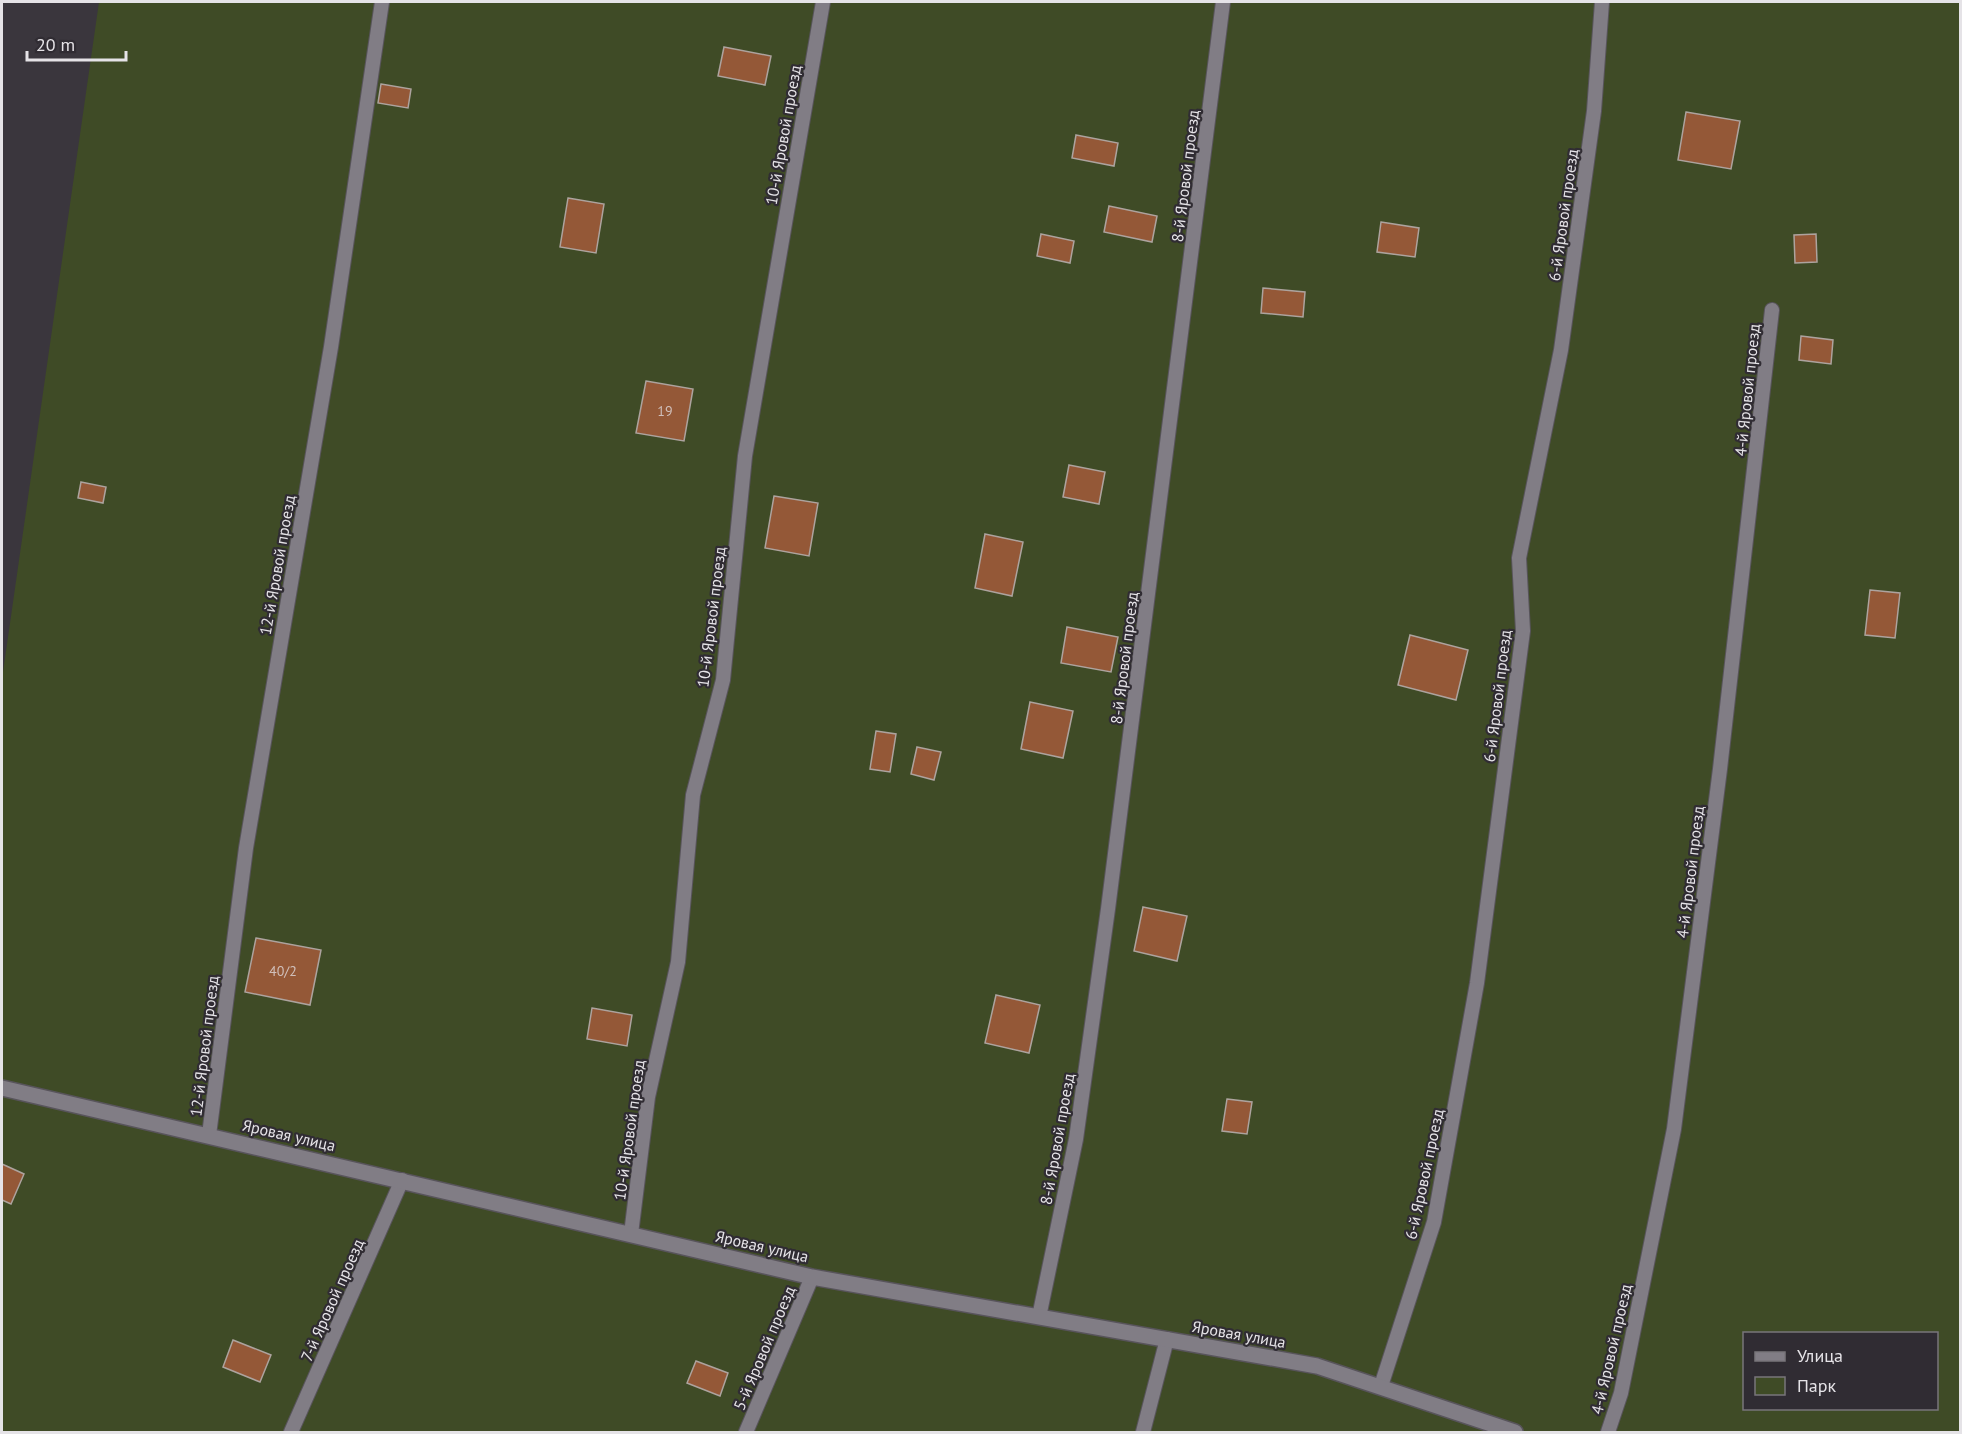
<svg xmlns="http://www.w3.org/2000/svg" width="1962" height="1434" font-family="'PT Sans',sans-serif">
  <style>
    .green { fill: #3f4b26; fill-rule: evenodd }
    .building { fill: #945837; stroke: #ada39e; stroke-width: 1.5 }
    .lines { fill: none; stroke-linecap: round; stroke-linejoin: round }
    .service-casing { stroke: #58545b; stroke-width: 16 }
    .minor-casing { stroke: #58545b; stroke-width: 18 }
    .service { stroke: #817d85; stroke-width: 14 }
    .minor { stroke: #817d85; stroke-width: 15 }
    .labels { text-anchor: middle; stroke-width: 4.5; stroke-linejoin: round; paint-order: stroke }
    .number-label { font-size: 14px; fill: #d1c0bb }
    .street-label { font-size: 16px; fill: #e5e3e7; stroke: #302c33 }
  </style>
  <rect width="100%" height="100%" fill="#3a363d"/>
  <path class="green" d="M99,2H1960V1432H2V679ZM1744,1334H1936V1408H1744Z"/>
  <g class="building">
    <path d="M724,47L771,56L765,85L718,76Z"/>
    <path d="M381,84L411,89L408,108L378,103Z"/>
    <path d="M1686,112L1740,121L1731,169L1678,160Z"/>
    <path d="M1076,135L1118,143L1114,166L1072,158Z"/>
    <path d="M568,198L604,204L596,253L560,247Z"/>
    <path d="M1109,206L1157,216L1152,242L1104,232Z"/>
    <path d="M1381,222L1419,228L1415,257L1377,252Z"/>
    <path d="M1041,234L1074,241L1070,263L1037,256Z"/>
    <path d="M1816,234L1817,262L1795,263L1794,235Z"/>
    <path d="M1263,288L1305,292L1303,317L1261,313Z"/>
    <path d="M1801,336L1833,340L1831,364L1799,360Z"/>
    <path d="M646,381L693,389L684,441L636,433Z"/>
    <path d="M1069,465L1105,472L1099,504L1063,497Z"/>
    <path d="M81,482L106,487L103,503L78,498Z"/>
    <path d="M774,496L818,503L809,556L765,548Z"/>
    <path d="M985,534L1023,542L1012,596L975,588Z"/>
    <path d="M1870,590L1900,593L1895,638L1865,635Z"/>
    <path d="M1067,627L1118,637L1111,672L1061,663Z"/>
    <path d="M1410,635L1468,650L1456,700L1398,685Z"/>
    <path d="M1030,702L1073,711L1063,758L1021,749Z"/>
    <path d="M876,731L896,734L890,772L870,769Z"/>
    <path d="M917,747L941,752L934,780L911,774Z"/>
    <path d="M1143,907L1187,916L1177,961L1134,951Z"/>
    <path d="M256,938L321,950L310,1005L245,992Z"/>
    <path d="M996,995L1040,1005L1029,1053L985,1043Z"/>
    <path d="M592,1008L632,1015L627,1046L587,1039Z"/>
    <path d="M1227,1099L1252,1102L1247,1134L1222,1131Z"/>
    <path d="M2,1164L24,1174L11,1204L2,1200Z"/>
    <path d="M233,1340L271,1355L260,1382L223,1367Z"/>
    <path d="M696,1361L728,1373L720,1396L687,1383Z"/>
  </g>
  <g class="lines">
    <defs>
      <g id="service">
        <path d="M209,1135L246,848L331,347L382,2"/>
        <path d="M631,1234L648,1097L678,962L693,795L723,680L745,456L823,2"/>
        <path d="M1039,1317L1076,1139L1108,909L1223,2"/>
        <path d="M1381,1386L1434,1222L1477,983L1523,631L1519,558L1561,350L1594,111L1602,2"/>
        <path d="M291,1432L402,1180"/>
        <path d="M746,1432L812,1277"/>
        <path d="M1143,1432L1167,1339"/>
        <path d="M1608,1432L1621,1393L1674,1129L1720,769L1772,310"/>
      </g>
      <path id="minor" d="M2,1088L812,1277L1317,1366L1515,1432"/>
    </defs>
    <use href="#service" class="service-casing"/>
    <use href="#minor" class="minor-casing"/>
    <use href="#service" class="service"/>
    <use href="#minor" class="minor"/>
  </g>
  <g class="labels">
    <g class="number-label">
      <text x="665" y="416">19</text>
      <text x="283" y="976">40/2</text>
    </g>
    <g class="street-label">
      <text transform="translate(783 135) rotate(-80)" y="6">10-й Яровой проезд</text>
      <text transform="translate(1185 176) rotate(-83)" y="6">8-й Яровой проезд</text>
      <text transform="translate(1563 215) rotate(-82)" y="6">6-й Яровой проезд</text>
      <text transform="translate(1747 390) rotate(-84)" y="6">4-й Яровой проезд</text>
      <text transform="translate(277 565) rotate(-80)" y="6">12-й Яровой проезд</text>
      <text transform="translate(711 617) rotate(-83)" y="6">10-й Яровой проезд</text>
      <text transform="translate(1124 658) rotate(-83)" y="6">8-й Яровой проезд</text>
      <text transform="translate(1497 696) rotate(-83)" y="6">6-й Яровой проезд</text>
      <text transform="translate(1690 872) rotate(-83)" y="6">4-й Яровой проезд</text>
      <text transform="translate(204 1046) rotate(-83)" y="6">12-й Яровой проезд</text>
      <text transform="translate(629 1130) rotate(-82)" y="6">10-й Яровой проезд</text>
      <text transform="translate(289 1135) rotate(13)" y="6">Яровая улица</text>
      <text transform="translate(1057 1139) rotate(-80)" y="6">8-й Яровой проезд</text>
      <text transform="translate(1424 1174) rotate(-78)" y="6">6-й Яровой проезд</text>
      <text transform="translate(762 1246) rotate(13)" y="6">Яровая улица</text>
      <text transform="translate(332 1300) rotate(-66)" y="6">7-й Яровой проезд</text>
      <text transform="translate(1239 1334) rotate(10)" y="6">Яровая улица</text>
      <text transform="translate(764 1348) rotate(-67)" y="6">5-й Яровой проезд</text>
      <text transform="translate(1611 1349) rotate(-77)" y="6">4-й Яровой проезд</text>
    </g>
  </g>
  <rect width="1962" height="1434" fill="none" stroke="#e5e3e7" stroke-width="6"/>
  <rect x="1743" y="1332" width="195" height="78" fill="#302c33" stroke="#78757b" stroke-width="1.5"/>
  <rect x="1755" y="1352" width="30" height="9" fill="#817d85" stroke="#78757b" stroke-width="1.5"/>
  <text x="1797" y="1362" font-size="18" fill="#e5e3e7">Улица</text>
  <rect x="1755" y="1377" width="30" height="18" fill="#3f4b26" stroke="#78757b" stroke-width="1.5"/>
  <text x="1797" y="1392" font-size="18" fill="#e5e3e7">Парк</text>
  <path d="M27 51v9h99v-9" fill="none" stroke="#e5e3e7" stroke-width="3"/>
  <text x="36" y="51" font-size="18" fill="#e5e3e7" stroke="#302c33" stroke-width="4.5" paint-order="stroke">20 m</text>
</svg>
